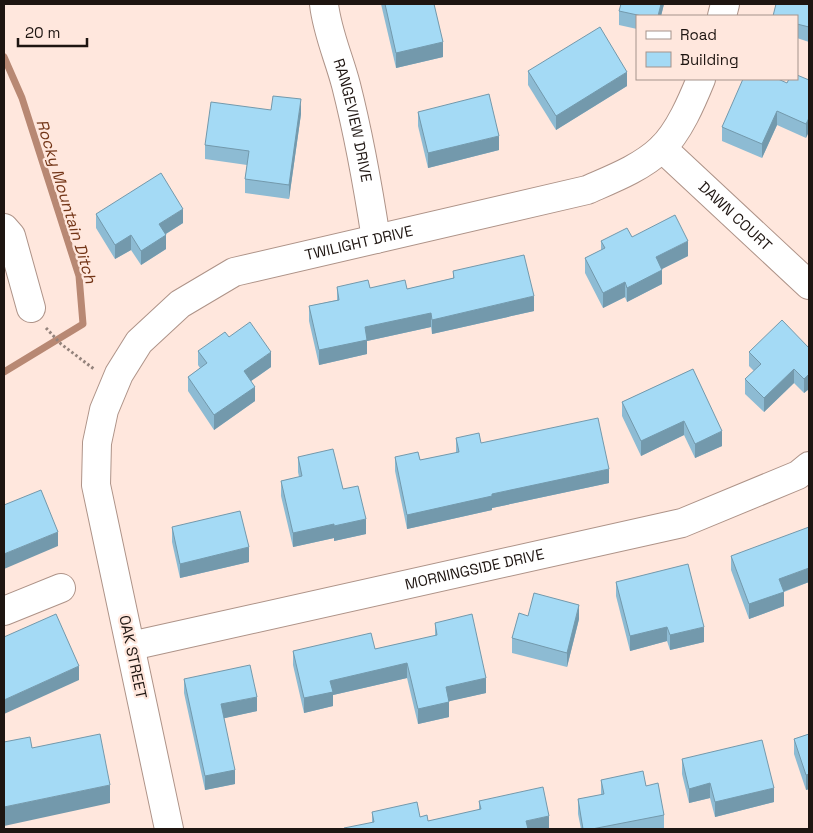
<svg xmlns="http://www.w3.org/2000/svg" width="813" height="833" font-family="'Space Grotesk',sans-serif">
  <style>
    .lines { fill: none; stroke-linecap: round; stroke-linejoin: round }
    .stream { stroke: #b88873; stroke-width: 7 }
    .minor-casing { stroke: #ae9388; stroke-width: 30 }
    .path { stroke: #94837c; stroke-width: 3; stroke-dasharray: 2.5 2.5; stroke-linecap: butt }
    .minor { stroke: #fff; stroke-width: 28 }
    .wall { fill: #8dbbd3 }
    .shaded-wall { fill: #7399ac }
    .building { fill: #a4daf5; stroke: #7399ac }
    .labels { text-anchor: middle; stroke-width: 4.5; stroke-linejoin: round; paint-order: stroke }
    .street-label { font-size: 15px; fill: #1e1511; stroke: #ffe7dd }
    .water-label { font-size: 16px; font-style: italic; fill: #733517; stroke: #ffe7dd }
  </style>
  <rect width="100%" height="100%" fill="#ffe7dd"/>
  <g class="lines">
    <path class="stream" d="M4,57L22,98L79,276L83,324L4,372"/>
    <defs>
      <g id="minor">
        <path id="s1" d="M324,4C327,32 339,58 346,85C359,136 368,187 376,239"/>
        <path d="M722,16L725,4"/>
        <path id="s2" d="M662,148L809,285"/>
        <path d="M4,228L11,236L31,308"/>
        <path d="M4,611L61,588"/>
        <path id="s3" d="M131,646L682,523L798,475L809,466"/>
        <path id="s4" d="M169,829L96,485L97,443L104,410L119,374L139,342L180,304L234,272L587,190C612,179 641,168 661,149C679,132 692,101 701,79"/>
      </g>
    </defs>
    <use href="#minor" class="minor-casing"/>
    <path class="path" d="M46,328L61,344L94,369"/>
    <use href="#minor" class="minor"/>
  </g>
  <g class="wall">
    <path d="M381,4H434L443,57L396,68Z"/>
    <path d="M664,4L661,16H637V29L619,25V11Z"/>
    <path d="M809,4V42L797,38V16Z"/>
    <path d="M528,71L627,86L556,130L528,85Z"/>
    <path d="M809,80L806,138L777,125L762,158L722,141V127L787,83Z"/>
    <path d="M418,112L499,150L428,168L418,126Z"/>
    <path d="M301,114L289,199L245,193V179L247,165L205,159V145Z"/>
    <path d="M96,214L183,223L166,234V249L141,265L131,250L115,259L96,228Z"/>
    <path d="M632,237L688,256L662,269V284L627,302L625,297L603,308L585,273V258L601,250V241Z"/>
    <path d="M453,271L534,311L432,334L431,327L367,341V354L319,365L309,321V306L337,300V287L407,289L453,278Z"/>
    <path d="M229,337L271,367L251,381L255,401L214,430L188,391V377L200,368L198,365V351Z"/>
    <path d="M809,348V389L804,393L794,383L764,412L745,394V379L754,371L749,366V352Z"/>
    <path d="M693,369L722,446L695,458L684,435L641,456L622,416V402Z"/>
    <path d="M456,438L481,443L609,483L492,508V510L407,529L395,471V457L420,460L456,453Z"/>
    <path d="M298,457L343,489L366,534L334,541V538L293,547L281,496V481L299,477L298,472Z"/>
    <path d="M172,527L249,562L180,578L172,542Z"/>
    <path d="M731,556L809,582L784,592V606L749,619L731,570Z"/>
    <path d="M616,582L704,642L670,650L667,641L630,651L616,596Z"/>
    <path d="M528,616L579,619L567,667L512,653V638Z"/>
    <path d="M435,623L486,693L449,701V717L418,724L407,678L333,695V706L304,713L293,665V651L375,649L435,636Z"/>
    <path d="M184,679L257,711L224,718L235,784L205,790L184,693Z"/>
    <path d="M809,734V789L806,790L794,754V739Z"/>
    <path d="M682,759L774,802L715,817L710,798L689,803L682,774Z"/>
    <path d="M601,780L646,786L664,815V829H581L578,814V799L601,795Z"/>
    <path d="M479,801L549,829L372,822V812L420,817L428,821L479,810Z"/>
  </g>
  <g class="shaded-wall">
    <path d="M661,4H664L661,16H658Z"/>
    <path d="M443,42V57L396,68V53Z"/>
    <path d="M627,72V86L556,130V116Z"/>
    <path d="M301,99V114L289,199V185Z"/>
    <path d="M777,111V125L762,158V144Z"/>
    <path d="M809,118V132L806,138V124Z"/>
    <path d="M499,136V150L428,168V153Z"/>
    <path d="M183,209V223L159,238V224Z"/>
    <path d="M131,235V250L115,259V245Z"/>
    <path d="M166,235V249L141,265V251Z"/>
    <path d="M688,241V256L656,272V257Z"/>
    <path d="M662,270V284L627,302V288Z"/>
    <path d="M625,282V297L603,308V293Z"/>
    <path d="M534,296V311L432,334V320Z"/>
    <path d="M431,313V327L367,341V354L319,365V350L365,327Z"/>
    <path d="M271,352V367L244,386V371Z"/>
    <path d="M794,369V383L764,412V398Z"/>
    <path d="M809,374V389L804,393V379Z"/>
    <path d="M255,387V401L214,430V415Z"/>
    <path d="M684,421V435L641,456V441Z"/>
    <path d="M722,431V446L695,458V444Z"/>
    <path d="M609,469V483L492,508V510L407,529V515L492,494Z"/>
    <path d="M366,519V534L334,541V526Z"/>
    <path d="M334,524V538L293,547V533Z"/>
    <path d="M58,532V546L4,569V554Z"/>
    <path d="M249,547V562L180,578V564Z"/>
    <path d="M809,568V582L779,593V579Z"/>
    <path d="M784,592V606L749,619V604Z"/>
    <path d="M579,605V619L567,667V653Z"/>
    <path d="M667,627V641L630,651V636Z"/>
    <path d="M704,627V642L670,650V635Z"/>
    <path d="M407,663V678L333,695V706L304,713V698L330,681Z"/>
    <path d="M79,666V680L4,714V700Z"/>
    <path d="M486,678V693L446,702V687Z"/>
    <path d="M257,697V711L221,719V704Z"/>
    <path d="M449,702V717L418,724V709Z"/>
    <path d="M235,770V784L205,790V776Z"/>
    <path d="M809,774V789L806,790V775Z"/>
    <path d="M710,783V798L689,803V789Z"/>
    <path d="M110,785V803L4,826V807Z"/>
    <path d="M774,788V802L715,817V802Z"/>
    <path d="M549,816V829H526V821Z"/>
  </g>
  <g class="building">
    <path d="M385,4H434L443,42L396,53Z"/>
    <path d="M621,4H661L658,16H642L619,11Z"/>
    <path d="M776,4H809V27L797,24V16H773Z"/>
    <path d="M600,27L627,72L556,116L528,71Z"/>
    <path d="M797,75L809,80V118L806,124L777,111L762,144L722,127L743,79H778L787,83L789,79H797Z"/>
    <path d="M489,94L499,136L428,153L418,112Z"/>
    <path d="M273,96L301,99L289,185L245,179L249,151L205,145L211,102L271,110Z"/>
    <path d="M161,173L183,209L159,224L166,235L141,251L131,235L115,245L96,214Z"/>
    <path d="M675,215L688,241L656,257L662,270L627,288L625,282L603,293L585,258L605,248L601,241L627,228L632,237Z"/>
    <path d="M524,255L534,296L432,320L431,313L365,327L367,340L319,350L309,306L339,300L337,287L368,280L370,288L405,280L407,289L454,278L453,271Z"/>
    <path d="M782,320L809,348V374L804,379L794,369L764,398L745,379L761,364L749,352Z"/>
    <path d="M250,322L271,352L244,371L255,387L214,415L188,377L207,363L198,351L225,332L229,337Z"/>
    <path d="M693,369L722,431L695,444L684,421L641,441L622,402Z"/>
    <path d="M598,418L609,469L492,494V496L407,515L395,457L418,452L420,460L459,452L456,438L479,433L481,443Z"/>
    <path d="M333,449L343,489L358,486L366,519L334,526V524L293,533L281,481L302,476L298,457Z"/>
    <path d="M41,490L58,532L4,554V505Z"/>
    <path d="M240,511L249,547L180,564L172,527Z"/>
    <path d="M809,527V568L779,579L784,592L749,604L731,556Z"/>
    <path d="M688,564L704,627L670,635L667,627L630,636L616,582Z"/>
    <path d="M534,593L579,605L567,653L512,638L519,613L528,616Z"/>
    <path d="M56,614L79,666L4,700V637Z"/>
    <path d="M472,614L486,678L446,687L449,702L418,709L407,663L330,681L333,692L304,698L293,651L371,633L375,649L437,635L435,623Z"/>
    <path d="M250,665L257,697L221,704L235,770L205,776L184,679Z"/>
    <path d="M100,734L110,785L4,807V742L30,737L32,748Z"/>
    <path d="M809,734V774L806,775L794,739Z"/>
    <path d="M762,740L774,788L715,802L710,783L689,789L682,759Z"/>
    <path d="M643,771L646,786L658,783L664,815L592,829H583L578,799L604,794L601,780Z"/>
    <path d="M543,787L549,816L526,821L528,829H344V828L374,822L372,812L417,802L420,817L427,815L428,821L481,809L479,801Z"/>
  </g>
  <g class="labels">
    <g class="street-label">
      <text dy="5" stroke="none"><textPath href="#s1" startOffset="120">RANGEVIEW DRIVE</textPath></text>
      <text dy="5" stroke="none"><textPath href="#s2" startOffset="100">DAWN COURT</textPath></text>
      <text dy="5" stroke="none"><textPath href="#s4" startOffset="751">TWILIGHT DRIVE</textPath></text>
      <text dy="5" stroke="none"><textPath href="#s3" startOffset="352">MORNINGSIDE DRIVE</textPath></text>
      <text transform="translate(133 657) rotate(78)" y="5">OAK STREET</text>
    </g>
    <g class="water-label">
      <text transform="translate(67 201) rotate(73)" y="6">Rocky Mountain Ditch</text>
    </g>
  </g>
  <rect width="813" height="833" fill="none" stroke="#1e1511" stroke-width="10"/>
  <rect x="636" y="15" width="162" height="65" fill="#ffe7dd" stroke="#a5938b"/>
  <rect x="646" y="31" width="25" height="8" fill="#ffffff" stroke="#a5938b"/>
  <text x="680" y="40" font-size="15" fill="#1e1511">Road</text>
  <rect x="646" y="52" width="25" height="15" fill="#a4daf5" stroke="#a5938b"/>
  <text x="680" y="65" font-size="15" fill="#1e1511">Building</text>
  <path d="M18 38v8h69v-8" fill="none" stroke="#1e1511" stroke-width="2.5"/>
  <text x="25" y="38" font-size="15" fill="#1e1511" stroke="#ffe7dd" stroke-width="4" paint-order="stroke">20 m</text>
</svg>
